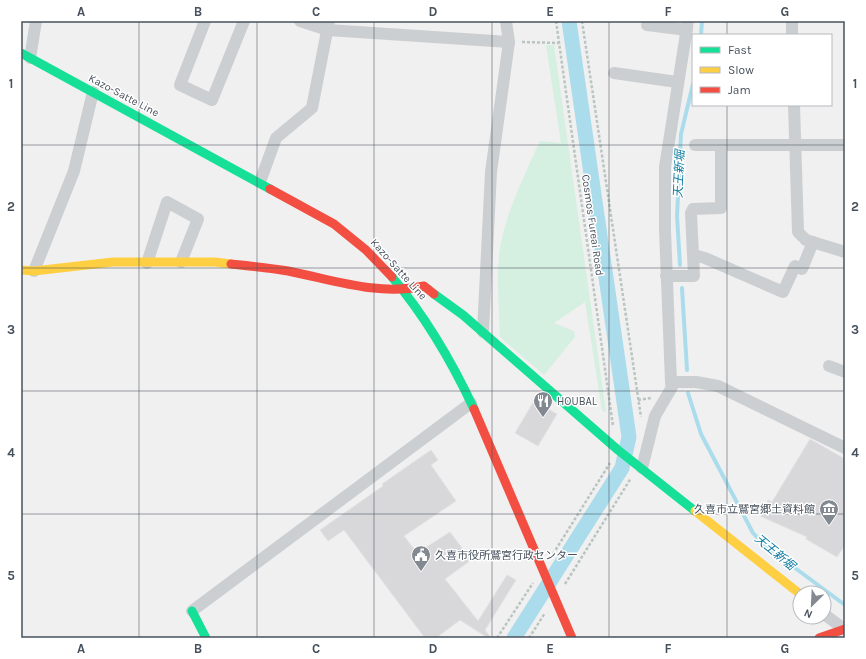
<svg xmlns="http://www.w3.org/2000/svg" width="866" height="659" font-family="Karla,'Noto Sans JP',sans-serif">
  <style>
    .green { fill: #d5efe0 }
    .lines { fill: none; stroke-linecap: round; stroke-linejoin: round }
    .stream { stroke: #aadcec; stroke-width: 4 }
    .canal { stroke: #aadcec; stroke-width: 15 }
    .building { fill: #d8d8da; stroke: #e2e2e3 }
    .path { stroke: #b9c5c1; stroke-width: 2.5; stroke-dasharray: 3 2; stroke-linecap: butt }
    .street { stroke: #cccfd1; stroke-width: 12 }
    .fast { stroke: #16e098; stroke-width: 9 }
    .slow { stroke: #ffcf43; stroke-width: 9 }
    .jam { stroke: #f24e42; stroke-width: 9 }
    .grid { fill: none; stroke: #47515c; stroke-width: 1; stroke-opacity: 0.55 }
    .labels { text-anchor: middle; stroke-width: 3; stroke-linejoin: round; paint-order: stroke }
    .street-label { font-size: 11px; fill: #47515c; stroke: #fff }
    .poi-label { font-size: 11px; fill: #47515c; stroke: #fff; text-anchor: start }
    .water-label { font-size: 12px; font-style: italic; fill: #0e7ca0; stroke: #fff }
    .neatline { fill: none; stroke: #47515c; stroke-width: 1.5 }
    .grid-label { font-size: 13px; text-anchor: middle; font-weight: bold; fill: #47515c }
  </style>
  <rect width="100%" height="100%" fill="#f1f0f0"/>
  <path class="green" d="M546,45H554L606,412L602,411L585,302L554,323L574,331L575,337L544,375L500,337C499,307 495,267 502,238C510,204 526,172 540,141L561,143Z"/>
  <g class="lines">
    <g class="stream">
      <path d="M701,35L702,21"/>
      <path d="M680,265L677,216L681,134L693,84"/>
      <path d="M682,288L687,370"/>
      <path d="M688,393L701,434L753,533L764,545L845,605"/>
    </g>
    <path class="canal" d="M514,638L622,468L629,437L569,21"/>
  </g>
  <g class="building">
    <path d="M534,401L557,414L538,446L515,433Z"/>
    <path d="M810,439L845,459V545L837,557L806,539L807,537L760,516L768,500L772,502Z"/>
    <path d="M431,450L438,460L431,465L456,501L404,536L417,553L450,532L471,560L445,579L478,621L507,575L516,580L485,630L491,638H488L460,620L436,638H425L344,530L328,541L320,530L383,486L382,484Z"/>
  </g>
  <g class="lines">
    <g class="path">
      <path d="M556,21L613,426"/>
      <path d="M582,21L641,417"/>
      <path d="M522,42L559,43"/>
      <path d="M638,400L651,398"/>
      <path d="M553,554L610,463"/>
      <path d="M565,584L631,478"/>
      <path d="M497,638L533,583"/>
      <path d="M529,638L545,613"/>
    </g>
    <g class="street">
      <path d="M205,21L180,85L212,100L244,21"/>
      <path d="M300,21L328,30L509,42"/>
      <path d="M647,25L687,30"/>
      <path d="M792,35V21"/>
      <path d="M30,58L36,21"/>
      <path d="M614,73L677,82"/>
      <path d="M794,105L798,232L806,240L845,252"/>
      <path d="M695,145H845"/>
      <path d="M260,182L276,138L312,108L329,21"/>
      <path d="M694,255L705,258L783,292L795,266L802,269L813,242"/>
      <path d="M147,263L167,202L198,219L181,262"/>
      <path d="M34,271L74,171L93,92"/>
      <path d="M666,276H694L691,213L693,209L721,208V146"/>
      <path d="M483,332L491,172L509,42L506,21"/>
      <path d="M829,366L845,372"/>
      <path d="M671,382L665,230V167L688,21"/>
      <path d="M642,468L655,416L672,387L671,382H696L718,386L845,448"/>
      <path d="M192,611L471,403"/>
      <path d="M824,614L844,629"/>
    </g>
    <g class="fast">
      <path d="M21,53L270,189"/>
      <path d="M392,277C426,317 452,362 474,409"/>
      <path d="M434,294L463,315L618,450L695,511"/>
      <path d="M192,611L206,638"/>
    </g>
    <g class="slow">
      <path d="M21,270L34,271L113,262H215L231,264"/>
      <path d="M695,511L800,594"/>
    </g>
    <g class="jam">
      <path d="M270,189L334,224L366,250L392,277"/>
      <path d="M231,264C250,266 270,268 288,271C334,280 378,296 424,286L434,294"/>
      <path d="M474,409L572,638"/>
      <path d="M819,638L845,629"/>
    </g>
  </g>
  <path class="grid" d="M139,21V638M257,21V638M374,21V638M492,21V638M609,21V638M727,21V35M727,105V638M21,145H845M21,268H845M21,391H845M21,514H845"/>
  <defs>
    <symbol id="restaurant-pin" viewBox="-11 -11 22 30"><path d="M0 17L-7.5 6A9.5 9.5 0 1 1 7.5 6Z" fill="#828990" stroke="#fff"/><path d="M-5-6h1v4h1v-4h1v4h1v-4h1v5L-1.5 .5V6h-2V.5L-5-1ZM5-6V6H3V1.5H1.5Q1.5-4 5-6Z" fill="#fff"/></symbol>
    <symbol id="museum-pin" viewBox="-11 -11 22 30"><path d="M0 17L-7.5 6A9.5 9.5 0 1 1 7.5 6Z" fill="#828990" stroke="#fff"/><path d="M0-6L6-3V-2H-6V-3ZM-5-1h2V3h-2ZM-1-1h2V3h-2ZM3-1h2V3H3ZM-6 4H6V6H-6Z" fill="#fff"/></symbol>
    <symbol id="civic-pin" viewBox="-11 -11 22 30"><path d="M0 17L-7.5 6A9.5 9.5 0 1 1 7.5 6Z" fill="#828990" stroke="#fff"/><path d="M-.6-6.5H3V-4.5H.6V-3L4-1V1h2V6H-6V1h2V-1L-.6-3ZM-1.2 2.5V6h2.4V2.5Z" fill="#fff"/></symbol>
  </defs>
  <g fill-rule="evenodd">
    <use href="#restaurant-pin" x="532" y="390" width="22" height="30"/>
    <use href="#museum-pin" x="818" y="498" width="22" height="30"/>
    <use href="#civic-pin" x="410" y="544" width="22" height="30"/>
  </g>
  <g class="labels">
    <g class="street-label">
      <text transform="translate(124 95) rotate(28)" y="4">Kazo-Satte Line</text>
      <text transform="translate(593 225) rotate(82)" y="4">Cosmos Fureai Road</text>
      <text transform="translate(399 269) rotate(48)" y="4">Kazo-Satte Line</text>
    </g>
    <g class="poi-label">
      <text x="557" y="405">HOUBAL</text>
      <text x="815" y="513" text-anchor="end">久喜市立鷲宮郷土資料館</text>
      <text x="435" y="559">久喜市役所鷲宮行政センター</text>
    </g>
    <g class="water-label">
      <text transform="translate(679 174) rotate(-87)" y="4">天王新堀</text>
      <text transform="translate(775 552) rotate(40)" y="4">天王新堀</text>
    </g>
  </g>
  <rect width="866" height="659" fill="none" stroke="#ffffff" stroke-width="44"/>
  <rect x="692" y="34" width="140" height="72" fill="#ffffff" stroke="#b5b9be"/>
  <rect x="700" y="47" width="20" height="6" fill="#16e098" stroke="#b5b9be"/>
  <text x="728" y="54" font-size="12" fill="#47515c">Fast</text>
  <rect x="700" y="67" width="20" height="6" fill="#ffcf43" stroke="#b5b9be"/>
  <text x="728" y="74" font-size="12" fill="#47515c">Slow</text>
  <rect x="700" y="87" width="20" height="6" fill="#f24e42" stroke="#b5b9be"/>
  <text x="728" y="94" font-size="12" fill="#47515c">Jam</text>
  <g transform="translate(812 605) rotate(204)"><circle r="19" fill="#ffffff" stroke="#b5b9be"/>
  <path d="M0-3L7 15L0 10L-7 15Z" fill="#828990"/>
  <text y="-6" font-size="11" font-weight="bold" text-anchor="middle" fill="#47515c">N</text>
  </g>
  <rect x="22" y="22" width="822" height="615" class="neatline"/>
  <g class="grid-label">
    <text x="81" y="16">A</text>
    <text x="198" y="16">B</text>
    <text x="316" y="16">C</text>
    <text x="433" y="16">D</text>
    <text x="550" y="16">E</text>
    <text x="668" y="16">F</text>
    <text x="785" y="16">G</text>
    <text x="11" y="88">1</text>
    <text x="855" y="88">1</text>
    <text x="11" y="211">2</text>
    <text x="855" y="211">2</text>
    <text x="11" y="334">3</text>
    <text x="855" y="334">3</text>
    <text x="11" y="457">4</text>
    <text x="855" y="457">4</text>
    <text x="11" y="580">5</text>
    <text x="855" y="580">5</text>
    <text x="81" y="653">A</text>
    <text x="198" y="653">B</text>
    <text x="316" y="653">C</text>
    <text x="433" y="653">D</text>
    <text x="550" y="653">E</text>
    <text x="668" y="653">F</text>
    <text x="785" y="653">G</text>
  </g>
</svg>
